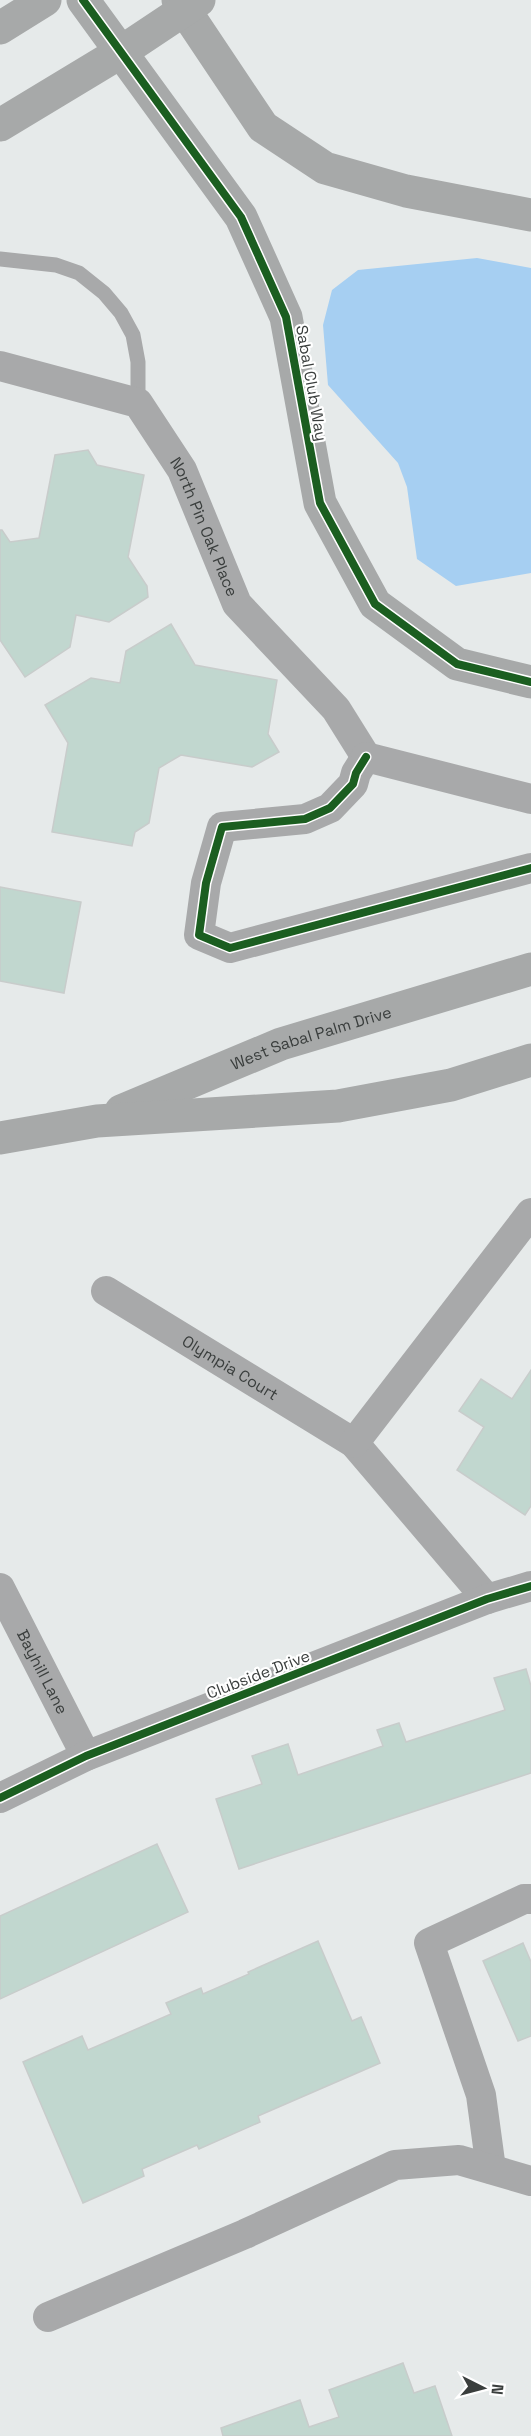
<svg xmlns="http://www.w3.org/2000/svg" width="531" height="2436" font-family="'Space Grotesk',sans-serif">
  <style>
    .water { fill: #a6cff2 }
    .building { fill: #c1d7cf; stroke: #c8cccb; stroke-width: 1.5 }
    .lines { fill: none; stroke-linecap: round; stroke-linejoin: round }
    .lane { stroke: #a8a9aa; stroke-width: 15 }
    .street { stroke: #a8a9aa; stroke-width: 30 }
    .secondary { stroke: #a7a9a9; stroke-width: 33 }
    .cycleway-casing { stroke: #fff; stroke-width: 11 }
    .cycleway { stroke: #1b5e20; stroke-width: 8 }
    .labels { text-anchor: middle; stroke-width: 4.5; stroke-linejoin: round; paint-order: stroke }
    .street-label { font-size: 16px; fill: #3a3e3d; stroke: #fff }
  </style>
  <rect width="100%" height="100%" fill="#e6eaea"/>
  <path class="water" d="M477,258L531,268V573L456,586L417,559L407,487L398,463L328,385L323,325L332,290L358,270Z"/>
  <g class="building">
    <path d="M88,450L97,465L144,475L128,557L147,586L148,597L109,622L76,615L70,647L25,677L0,640V530H2L10,542L39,538L55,455Z"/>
    <path d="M171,624L195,665L277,680L268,734L279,752L252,767L181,755L159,768L149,823L135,832L132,846L52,832L68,743L45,705L91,678L120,683L126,651Z"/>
    <path d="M0,887L81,902L64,993L0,981Z"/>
    <path d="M531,1370V1506L525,1515L457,1470L484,1427L459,1411L481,1379L512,1399Z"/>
    <path d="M526,1669L531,1686V1773L239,1869L216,1799L262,1784L252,1756L288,1744L298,1775L383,1746L377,1730L399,1723L406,1742L505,1710L494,1678Z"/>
    <path d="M157,1844L188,1912L0,1999V1916Z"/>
    <path d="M318,1941L352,2021L361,2017L380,2063L258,2116L260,2122L199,2149L197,2145L142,2169L144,2176L83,2203L23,2062L82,2036L88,2050L171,2014L166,2003L201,1988L203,1994L249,1974L248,1972Z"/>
    <path d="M523,1943L531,1962V2036L518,2041L483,1961Z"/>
    <path d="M403,2363L414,2393L435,2386L452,2436H223L221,2428L300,2400L309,2427L339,2417L329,2390Z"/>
  </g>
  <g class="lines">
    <path class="lane" d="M0,259L56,265L79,273L104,293L121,313L133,335L138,362V403"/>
    <g class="street">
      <path id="s1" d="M0,366L138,403L182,470L237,604L336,709L366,757"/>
      <path d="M366,757L356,773L353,784L330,808L305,819L222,827L206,883L199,935L230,948L531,868"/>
      <path d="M366,757L531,799"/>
      <path id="s2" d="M106,1291L354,1443L487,1599"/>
      <path d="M354,1443L531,1213"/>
      <path id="s3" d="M0,1588L86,1756"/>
      <path d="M0,1798L86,1756L487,1599L531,1586"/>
      <path d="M491,2169L481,2095L429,1943L524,1899H531"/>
      <path d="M48,2317L245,2234L395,2165L459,2160L531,2181"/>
    </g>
    <g class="secondary">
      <path d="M83,0L241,217L286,317L320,503L375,604L457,664L531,682"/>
      <path d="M178,0L263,127L325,168L406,191L531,215"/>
      <path d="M0,28L45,0"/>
      <path d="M0,125L121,52L199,0"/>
      <path id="s4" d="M121,1111L281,1044L531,969"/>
      <path d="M0,1138L97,1121L338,1106L451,1085L531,1060"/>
    </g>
    <defs>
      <g id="cycleway">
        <path d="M83,0L241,217L286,317L320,503L375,604L457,664L531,682"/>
        <path d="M366,757L356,773L353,784L330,808L305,819L222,827L206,883L199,935L230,948L531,868"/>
        <path d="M0,1798L86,1756L487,1599L531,1586"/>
      </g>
    </defs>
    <use href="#cycleway" class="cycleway-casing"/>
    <use href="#cycleway" class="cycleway"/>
  </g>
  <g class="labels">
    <g class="street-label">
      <text transform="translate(312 383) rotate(80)" y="6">Sabal Club Way</text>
      <text dy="6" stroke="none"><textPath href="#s1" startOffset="284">North Pin Oak Place</textPath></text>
      <text dy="6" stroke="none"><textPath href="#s4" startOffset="204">West Sabal Palm Drive</textPath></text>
      <text dy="6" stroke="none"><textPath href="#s2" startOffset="146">Olympia Court</textPath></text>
      <text dy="6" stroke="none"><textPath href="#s3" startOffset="94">Bayhill Lane</textPath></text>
      <text transform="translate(258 1674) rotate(-21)" y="6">Clubside Drive</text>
    </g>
  </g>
  <g transform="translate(483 2388) rotate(96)" stroke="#ffffff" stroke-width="4.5" paint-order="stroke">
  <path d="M0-4.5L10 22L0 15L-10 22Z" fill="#3a3e3d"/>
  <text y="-9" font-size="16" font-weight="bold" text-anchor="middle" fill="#3a3e3d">N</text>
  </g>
</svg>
